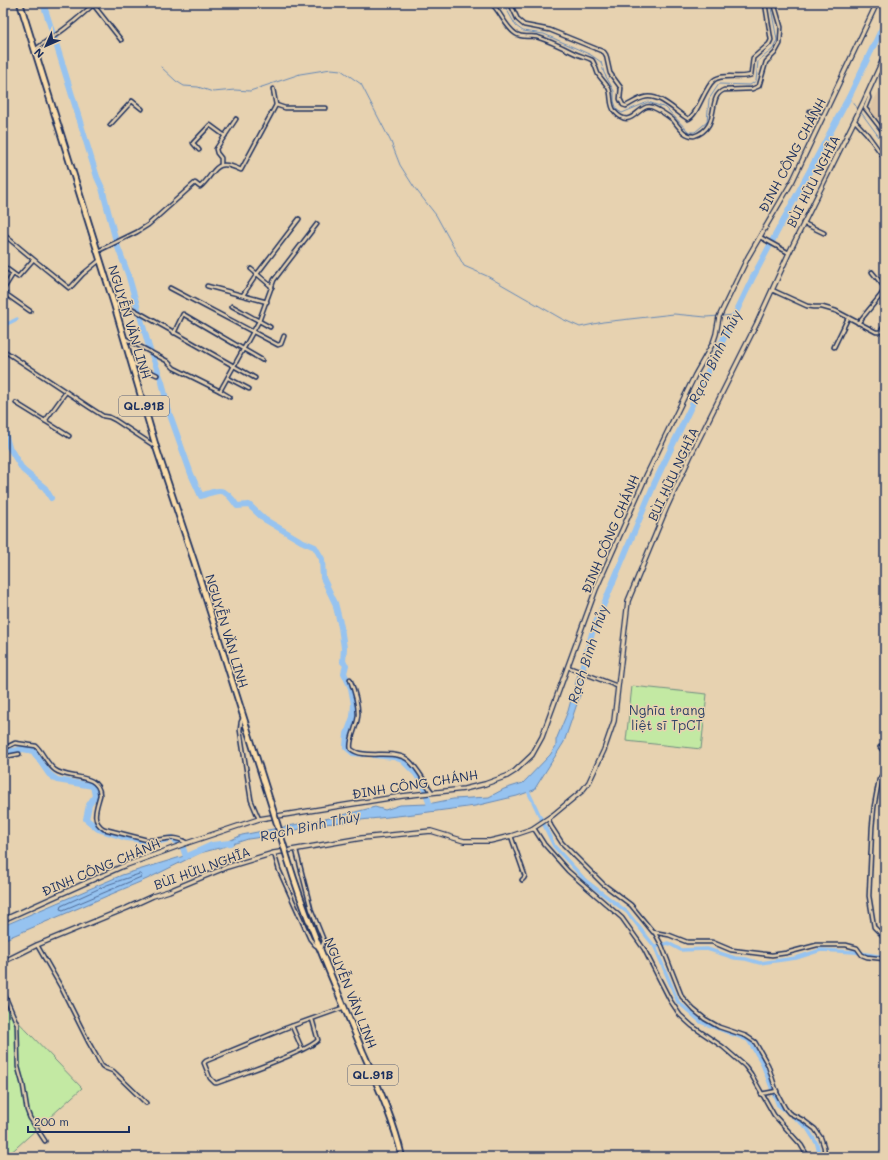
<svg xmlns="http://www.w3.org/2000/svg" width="888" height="1160" font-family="Mali,sans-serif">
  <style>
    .built { fill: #ddc4a5 }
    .green { fill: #c3e9a3; stroke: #6f8c80 }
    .water { fill: #96c3f0; stroke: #6588b6 }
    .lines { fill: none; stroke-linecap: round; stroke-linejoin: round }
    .shore { stroke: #4c6a98; stroke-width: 1 }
    .stream { stroke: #6588b6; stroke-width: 1 }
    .canal { stroke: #96c3f0; stroke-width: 3.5 }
    .river { stroke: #96c3f0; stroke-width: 6 }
    .minor-casing { stroke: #1b2f5e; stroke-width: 5.5 }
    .tertiary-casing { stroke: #1b2f5e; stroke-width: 6 }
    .secondary-casing { stroke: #1b2f5e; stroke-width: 6 }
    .trunk-casing { stroke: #1b2f5e; stroke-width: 8 }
    .minor { stroke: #e7d2b0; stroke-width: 2.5 }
    .tertiary { stroke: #e7d2b0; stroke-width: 3.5 }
    .secondary { stroke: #e7d2b0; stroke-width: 3.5 }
    .trunk { stroke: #faddab; stroke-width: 4.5 }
    .trunk-bridge-casing { stroke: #1b2f5e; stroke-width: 8; stroke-linecap: butt }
    .trunk-bridge { stroke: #faddab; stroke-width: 4.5 }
    .labels { text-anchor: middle; stroke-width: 3; stroke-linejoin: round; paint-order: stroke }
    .shield { fill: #e7d2b0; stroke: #586077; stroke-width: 1 }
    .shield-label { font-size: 12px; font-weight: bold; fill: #1b2f5e }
    .street-label { font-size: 13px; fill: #1b2f5e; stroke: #e7d2b0 }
    .park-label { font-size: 13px; fill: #2c4265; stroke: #e7d2b0 }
    .water-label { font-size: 14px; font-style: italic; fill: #273e6d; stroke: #e7d2b0 }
  </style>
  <rect width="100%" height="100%" fill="#e7d2b0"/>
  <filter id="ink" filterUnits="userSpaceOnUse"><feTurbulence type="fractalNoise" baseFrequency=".025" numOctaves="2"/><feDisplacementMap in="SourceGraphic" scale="8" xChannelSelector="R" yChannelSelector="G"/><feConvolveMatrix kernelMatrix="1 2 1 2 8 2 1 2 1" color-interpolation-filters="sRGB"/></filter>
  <g filter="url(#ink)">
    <path class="built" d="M885,80V126L868,111Z"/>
    <g class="green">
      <path d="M632,686L707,694L701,749L626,741Z"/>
      <path d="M3,1006L82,1088L6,1157H3Z"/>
    </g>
    <path class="water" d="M582,660L586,670L581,692L564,742L534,790L517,796L475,806L406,815L316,825L276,835L248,839L223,847L200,853L147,879L3,940V926L122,875L220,845L242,835L335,817L375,807L385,810L400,805L428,804L453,799L489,797L504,789L523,783L550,755L556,746V740L568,711Z"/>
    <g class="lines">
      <path class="shore" d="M140,874L142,875L141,877L63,910L60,909L61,906L107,885Z"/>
      <g class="stream">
        <path d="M503,3L516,26L523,31L544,34L591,55L601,62L604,73L614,91V101L617,110L622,113L648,102L666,108L689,132H695L707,122L709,99L719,84L750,85L756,81L758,61L773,49L777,40L770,3"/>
        <path d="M161,67L176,81L184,86L198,87L213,92L235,90L250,91L300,74L331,69L341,70L361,84L391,142L400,165L414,187L436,215L464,266L487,276L562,319L580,327L603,322L674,314L706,317L719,316"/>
        <path d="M849,97L858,109"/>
        <path d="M860,111L885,145"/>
        <path d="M722,316L735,315"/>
      </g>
      <g class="canal">
        <path d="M3,326L17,319"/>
        <path d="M528,791L554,846L586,881L627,912L655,947L678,1002L701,1022L748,1040L761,1061L778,1105L807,1128L817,1144L820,1157"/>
        <path d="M655,947L668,943L681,950L707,949L735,958L746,959L760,963L796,958L821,950L854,952L884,957"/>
      </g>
      <g class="river">
        <path d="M43,3C62,61 79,119 97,177L102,188L117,245L128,274L149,347L162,382L169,412L191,474L201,496C220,489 225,487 237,506L249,505L264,519L301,541L315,547L322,559L323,578L335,603L341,627L344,648L343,662L346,665L344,673L351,688L354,704L353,717L347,734L346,747L353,753L365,754"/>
        <path d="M3,400L6,402L3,410"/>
        <path d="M3,427L9,447L23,470L45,488L51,498"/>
        <path d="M581,672L593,630L655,482L753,277L849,97L885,22"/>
        <path d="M3,753L23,749L33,751L49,774L57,780L93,786L95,796L89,805L86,819L98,829L126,838L136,839L152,843L172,838L182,845L186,857"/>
        <path d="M374,755L394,757L402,760L416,774L424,786L430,806"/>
        <path d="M190,855L212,845L230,843"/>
      </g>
      <defs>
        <g id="minor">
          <path d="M92,3L121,40"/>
          <path d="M491,3C501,12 505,27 516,34C524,39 530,35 537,37C550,41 562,47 574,53C580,56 586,57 592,60C595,64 596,69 598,74C601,79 606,83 609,89C612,96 609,105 615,112C632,131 638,103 652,107C659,110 667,115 673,120C679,127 684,136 694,136C722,127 706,97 724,90L752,89L759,86L766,62L775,53L780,44L781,27L774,3"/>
          <path d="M510,3L518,20L524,25L550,30L604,52L606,55L610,73L621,88L620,99L623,105L626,106C632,103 639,98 646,97C662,95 676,112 688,119C698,115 704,88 714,80C722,73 741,79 751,75L753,58L769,44L771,40L765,3"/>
          <path d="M35,50C42,44 48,40 56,35C69,26 83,14 95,3"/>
          <path d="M273,89L276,105"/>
          <path d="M868,94L869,98L865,108L885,134"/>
          <path d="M810,111L823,117"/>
          <path d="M855,121L867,134L885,159"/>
          <path d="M110,125L132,101L142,109"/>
          <path d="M199,150L193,143L210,125L225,136"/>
          <path d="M221,165V158L217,153L216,149L236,119"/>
          <path d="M803,223L824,233"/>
          <path d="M3,234L38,263L69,288L71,287L83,274L100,260"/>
          <path d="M760,237L789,253"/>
          <path d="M98,251L137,232L148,225L195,183L200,187C217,172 213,157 241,170L276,105L285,108H326"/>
          <path d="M3,266L18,277L33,260"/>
          <path d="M872,272L885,288L881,295L885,300"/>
          <path d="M207,286L267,302"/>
          <path d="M272,287L257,274L299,219"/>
          <path d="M170,288L278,345L281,344L284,336"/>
          <path d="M3,290L13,274"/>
          <path d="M772,290L807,306L814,307H822L836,311L876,332H880L885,325"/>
          <path d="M3,292L30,311"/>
          <path d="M243,295L257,274L251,269"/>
          <path d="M114,304L131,308L255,378"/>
          <path d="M232,306L270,327"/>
          <path d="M858,323L881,295"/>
          <path d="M174,333L183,314L262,360"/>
          <path d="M126,339L167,361L174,368L220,391L259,321L274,280L317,224"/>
          <path d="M834,347L848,318"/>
          <path d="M3,350L89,407L103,416L109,417L115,420L156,447"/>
          <path d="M132,363L157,375"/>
          <path d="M228,378L249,389"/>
          <path d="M220,391L230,397"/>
          <path d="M16,403L45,421L66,392"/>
          <path d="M45,421L69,436"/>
          <path d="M568,667L617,686"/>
          <path d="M350,679C354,690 358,702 358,713C359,724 348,740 351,749C364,760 391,749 407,759C418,767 424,782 432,792"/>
          <path d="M243,718L241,722L240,730L251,800L259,819"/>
          <path d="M880,747L885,753"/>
          <path d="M3,749L15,743L36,746C43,753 47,764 55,770C68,780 99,772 100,795C97,807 90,821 104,829L147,840C163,842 171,833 187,843"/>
          <path d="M3,757L19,754"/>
          <path d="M885,770L879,780L874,807L872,827L869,896L874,927L885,938"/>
          <path d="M550,817L549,820L551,826L562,843L603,884L631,905L653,932L669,935L687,942H712L731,950L772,955L786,953L817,945H846L857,948L862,955L867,957L885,959"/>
          <path d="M532,829L535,830L544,844L568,871L622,918L644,949L670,1000L680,1015L692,1026L723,1047L745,1066L751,1074L774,1115L801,1145L808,1157"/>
          <path d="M511,836L525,876L524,878L522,880"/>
          <path d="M274,853L279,870L310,939L315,945L321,949L324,941L311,909L296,850"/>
          <path d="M655,933L662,946L682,997L694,1010L705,1019L719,1027L746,1036L755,1042L768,1065L777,1093L785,1108L789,1113L803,1120L815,1129L821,1138L824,1147L825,1157"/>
          <path d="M37,945L61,987L89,1043L102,1066L105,1068L113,1071L146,1103"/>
          <path d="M3,991L17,1024L18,1067L23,1085L27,1110L30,1118L45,1141"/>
          <path d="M312,1019L318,1040C310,1050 234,1077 217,1083H215L210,1078L204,1063L206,1061L286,1028L345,1007"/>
          <path d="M292,1026L302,1049"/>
          <path d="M761,1094L777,1091"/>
        </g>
        <g id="tertiary">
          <path d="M720,315L748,257L793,180L877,3"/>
          <path d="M3,920L121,867L187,843L259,819L402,796L464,789L485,784L507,776L515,771L532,755L542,737L596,589L647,474L695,375L713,343L716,334L719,317"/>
        </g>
        <path id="secondary" d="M3,962L37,945L127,908L153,896L169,891L227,867L274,853L362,838L431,831L464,841H490L511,836L532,829L553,815L582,791L589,782L604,750L614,721L628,601L666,509L690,457L757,323L789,253L864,101L885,55"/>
        <g id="trunk">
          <path d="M20,3L114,304L156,447L194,561L272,807"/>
          <path d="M288,860C308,926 337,989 363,1052C378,1086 394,1121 402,1157"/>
        </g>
      </defs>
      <use href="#minor" class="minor-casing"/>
      <use href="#tertiary" class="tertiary-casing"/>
      <use href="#secondary" class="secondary-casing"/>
      <use href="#trunk" class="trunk-casing"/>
      <use href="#minor" class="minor"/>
      <use href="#tertiary" class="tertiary"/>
      <use href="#secondary" class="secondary"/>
      <use href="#trunk" class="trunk"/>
      <defs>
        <path id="trunk-bridge" d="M272,807L288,860"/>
      </defs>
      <use href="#trunk-bridge" class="trunk-bridge-casing"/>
      <use href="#trunk-bridge" class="trunk-bridge"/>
    </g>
  </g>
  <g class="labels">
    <g class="shield">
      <rect x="119" y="396" width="50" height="20" rx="3"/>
      <rect x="348" y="1065" width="50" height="20" rx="3"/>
    </g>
    <g class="shield-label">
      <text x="144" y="410">QL.91B</text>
      <text x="373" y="1079">QL.91B</text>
    </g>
    <g class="street-label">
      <text transform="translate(792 155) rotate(-62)" y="5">ĐINH CÔNG CHÁNH</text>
      <text transform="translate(813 181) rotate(-63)" y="5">BÙI HỮU NGHĨA</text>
      <text transform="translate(130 322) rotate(73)" y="5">NGUYỄN VĂN LINH</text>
      <text transform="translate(673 474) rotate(-65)" y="5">BÙI HỮU NGHĨA</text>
      <text transform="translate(610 534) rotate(-67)" y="5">ĐINH CÔNG CHÁNH</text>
      <text transform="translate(227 631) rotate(73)" y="5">NGUYỄN VĂN LINH</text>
      <text transform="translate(415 784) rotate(-9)" y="5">ĐINH CÔNG CHÁNH</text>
      <text transform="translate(101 867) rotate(-23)" y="5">ĐINH CÔNG CHÁNH</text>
      <text transform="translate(202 868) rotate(-20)" y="5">BÙI HỮU NGHĨA</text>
      <text transform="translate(351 993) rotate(68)" y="5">NGUYỄN VĂN LINH</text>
    </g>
    <g class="park-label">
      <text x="667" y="715">Nghĩa trang<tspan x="667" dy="15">liệt sĩ TpCT</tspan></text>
    </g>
    <g class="water-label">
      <text transform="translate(715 357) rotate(-64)" y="5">Rạch Bình Thủy</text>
      <text transform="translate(588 654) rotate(-72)" y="5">Rạch Bình Thủy</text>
      <text transform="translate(310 826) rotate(-12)" y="5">Rạch Bình Thủy</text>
    </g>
  </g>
  <rect width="888" height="1160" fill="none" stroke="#e7d2b0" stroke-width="16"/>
  <rect x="8" y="8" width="872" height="1144" fill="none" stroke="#1b2f5e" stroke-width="1.5" filter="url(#ink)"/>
  <g transform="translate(46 46) rotate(225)" stroke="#e7d2b0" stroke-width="3" paint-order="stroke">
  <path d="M0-3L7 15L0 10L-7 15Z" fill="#1b2f5e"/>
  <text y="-6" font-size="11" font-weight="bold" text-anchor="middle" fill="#1b2f5e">N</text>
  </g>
  <path d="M28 1126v6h101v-6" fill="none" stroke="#1b2f5e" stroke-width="2"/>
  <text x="34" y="1126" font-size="12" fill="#1b2f5e" stroke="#e7d2b0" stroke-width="3" paint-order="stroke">200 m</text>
</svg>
